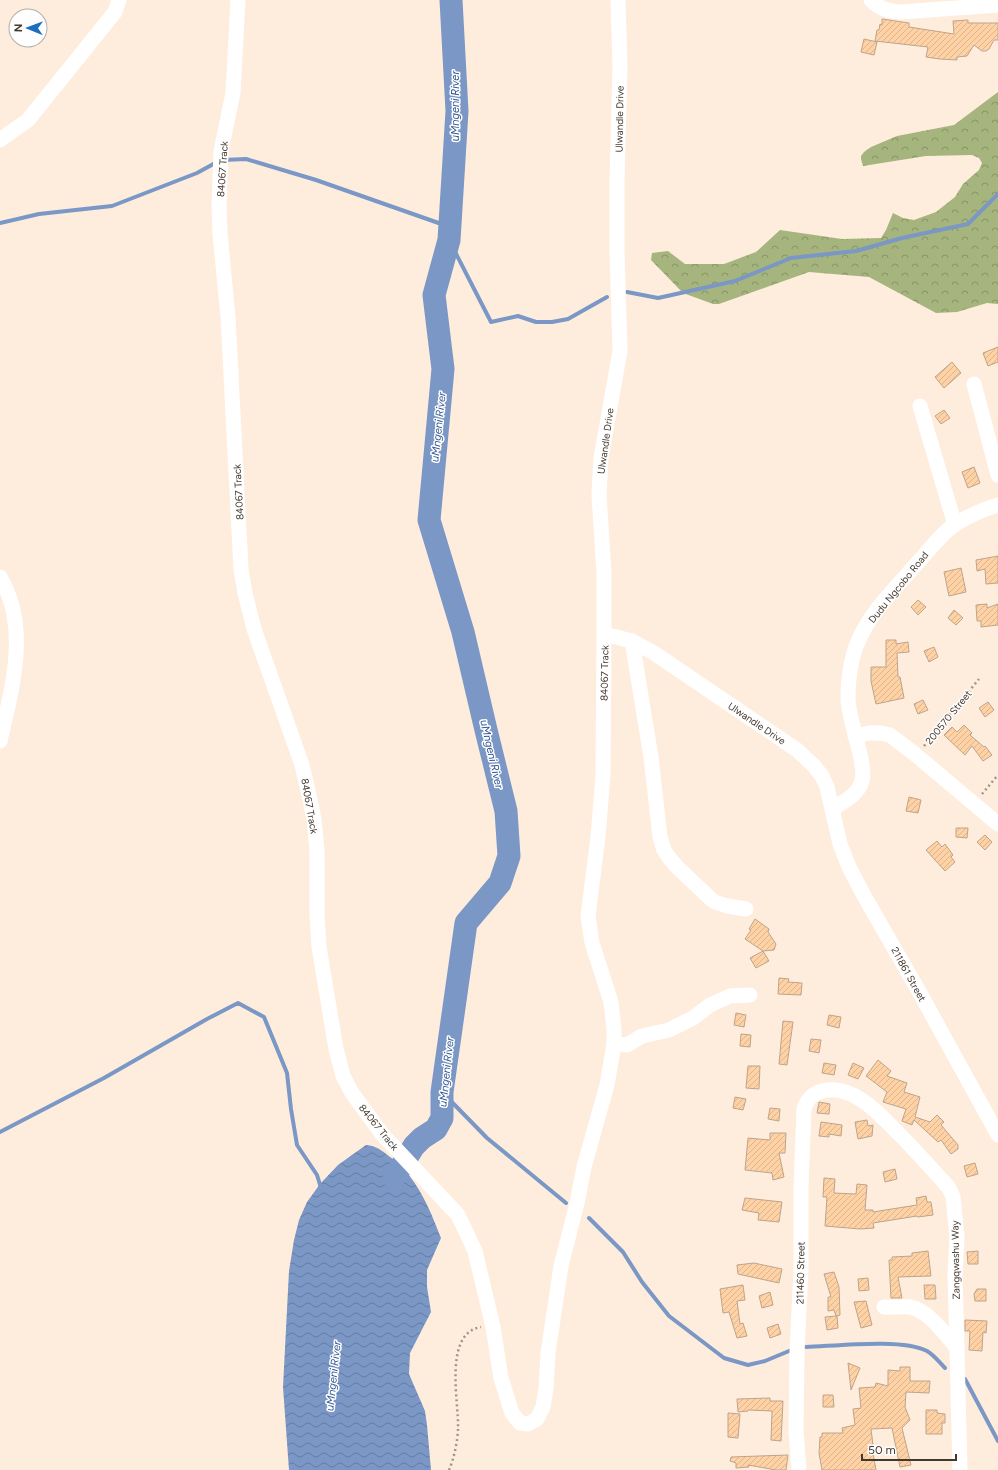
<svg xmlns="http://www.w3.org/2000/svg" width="998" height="1470" font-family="Figtree,sans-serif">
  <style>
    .forest { fill: url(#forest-crowns) }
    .water { fill: url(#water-waves) }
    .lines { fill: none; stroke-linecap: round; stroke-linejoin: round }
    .stream { stroke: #7a97c6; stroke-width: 4 }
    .river { stroke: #7a97c6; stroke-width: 23 }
    .building { fill: url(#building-hatch); stroke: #bea48b }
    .path { stroke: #a29486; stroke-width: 2.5; stroke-dasharray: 2 3; stroke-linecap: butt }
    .minor { stroke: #fff; stroke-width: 15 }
    .labels { text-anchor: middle; stroke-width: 3; stroke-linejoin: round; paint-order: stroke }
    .street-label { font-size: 10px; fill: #43382d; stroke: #fefefe }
    .water-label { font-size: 11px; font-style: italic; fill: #315692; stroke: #fefefe }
  </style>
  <defs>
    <pattern id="forest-crowns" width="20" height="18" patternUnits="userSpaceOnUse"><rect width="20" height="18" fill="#a5b57d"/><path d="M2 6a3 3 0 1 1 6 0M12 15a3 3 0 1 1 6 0" fill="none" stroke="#889467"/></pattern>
    <pattern id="water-waves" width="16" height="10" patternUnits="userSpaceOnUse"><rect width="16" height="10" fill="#7a97c6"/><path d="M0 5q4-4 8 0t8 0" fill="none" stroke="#667ca1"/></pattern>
    <pattern id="building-hatch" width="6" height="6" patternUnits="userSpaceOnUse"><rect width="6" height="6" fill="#ffd2a5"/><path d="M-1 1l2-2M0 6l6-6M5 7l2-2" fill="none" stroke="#dcb58e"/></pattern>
  </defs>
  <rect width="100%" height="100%" fill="#feeddd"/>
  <path class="forest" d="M998,92V304L987,303L957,312L936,313L869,277L809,272L719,304H713L683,293L651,260L652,253L668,251L685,264H724L756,252L780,230L842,239L881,238L886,230L893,213L903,218L914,220L936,212L955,197L963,184L979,170L982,163L979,158L972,155L926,156L863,166L861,159V156L864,152L871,147L897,136L954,125Z"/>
  <path class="water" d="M366,1145C377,1146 381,1150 390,1157C417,1177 429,1207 441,1238L427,1270V1287L431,1312L410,1353L409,1374L425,1411L427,1425L431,1470H289L283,1387L289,1271L294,1240L299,1220L307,1202L320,1184L338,1165Z"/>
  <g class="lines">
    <g class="stream">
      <path d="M223,160L246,159L316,180L450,227"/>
      <path d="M0,223L39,214L112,206L197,173L217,162"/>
      <path d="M449,240L491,322L518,316L536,322H552L568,319L607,297"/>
      <path d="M627,292L658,298L735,281L791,258L856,251L902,238L968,224L998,194"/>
      <path d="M442,1092L487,1138L566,1203"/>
      <path d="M0,1132L104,1078L207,1019L238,1003L264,1017L287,1073L291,1109L297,1145L317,1175L321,1188"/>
      <path d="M589,1218L623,1252L642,1282L669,1316L724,1358L748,1365L765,1361L789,1351"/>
      <path d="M806,1347C835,1346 903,1338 927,1351C934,1355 940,1363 945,1368"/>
      <path d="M965,1379L998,1441"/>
    </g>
    <path class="river" d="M394,1178L414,1146L422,1138L436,1129L442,1118V1092L466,923L500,883L509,856L506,811L486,730L463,632L429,520L443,369L434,295L449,240L457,111L451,0"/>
  </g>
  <g class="building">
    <path d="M882,19L909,23V27L954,34L953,21L968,20V23H998V40H994L989,49L986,51H982L974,45L967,56L957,57V60L940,59L926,57L928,47L875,41L877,30H879L880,24L882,25Z"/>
    <path d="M864,39L877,42L874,55L861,52Z"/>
    <path d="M998,347V362L988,366L983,353Z"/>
    <path d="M952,362L961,373L944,388L935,377Z"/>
    <path d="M944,410L950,418L941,424L935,416Z"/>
    <path d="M974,467L980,483L968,488L962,472Z"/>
    <path d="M998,556V583L986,584L985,569L977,571L976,560Z"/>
    <path d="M961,568L966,592L949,596L944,572Z"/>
    <path d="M918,600L926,607L918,615L911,607Z"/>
    <path d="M987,604V608L998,604V625L981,627V621H977L976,605Z"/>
    <path d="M954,610L963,618L956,625L948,618Z"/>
    <path d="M886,640H896V644L908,642L909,652L897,653L898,677H900L904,698L876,704L871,681V667H886Z"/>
    <path d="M934,647L938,657L929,662L924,651Z"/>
    <path d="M923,700L928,710L918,714L914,704Z"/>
    <path d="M988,702L994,710L985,717L979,708Z"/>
    <path d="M964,725L972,733L970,735L984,747L985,746L992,755L983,761L972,746L965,755L944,735L952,727L957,732Z"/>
    <path d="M909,797L921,800L918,813L906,811Z"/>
    <path d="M956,828H968L967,838L956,837Z"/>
    <path d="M985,835L992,842L985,850L977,842Z"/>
    <path d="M937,841L942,847L945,844L953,855L951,857L955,862L945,871L926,850Z"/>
    <path d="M755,919L769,929L768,932L776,944L774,950L763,951L745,939L751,930L749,929Z"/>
    <path d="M763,951L769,961L756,968L750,958Z"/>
    <path d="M779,978L789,979L788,982L802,983L801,995L778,994Z"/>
    <path d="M736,1013L746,1015L744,1027L734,1025Z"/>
    <path d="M829,1015L841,1017L839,1028L827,1025Z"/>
    <path d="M783,1021L793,1022L787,1065L779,1064Z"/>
    <path d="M741,1034L751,1035L750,1047L740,1046Z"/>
    <path d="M811,1039L821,1040L819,1053L809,1051Z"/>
    <path d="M878,1060L891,1071L887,1076L907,1083L904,1092L920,1097L915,1117L930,1122L937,1115L944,1122L941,1125L958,1145V1149L951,1154L941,1140L938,1142L914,1120L912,1125L902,1121L906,1109L883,1102L887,1092L866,1076Z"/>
    <path d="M824,1063L836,1065L834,1075L822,1073Z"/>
    <path d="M853,1063L864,1068L858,1079L848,1075Z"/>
    <path d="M748,1066H760L759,1089L746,1088Z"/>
    <path d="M735,1097L746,1099L743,1110L733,1108Z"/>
    <path d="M819,1102L830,1104L829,1114L817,1113Z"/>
    <path d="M770,1108L780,1109L779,1121L768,1119Z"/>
    <path d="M867,1120L868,1126L873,1125L872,1136L858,1139L855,1122Z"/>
    <path d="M821,1122L842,1125L841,1136L829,1134V1137L819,1136Z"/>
    <path d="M770,1133H786L785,1153H779L784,1177L773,1180L772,1173L745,1170L748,1138L770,1140Z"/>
    <path d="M975,1163L978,1174L967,1177L964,1166Z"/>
    <path d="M895,1169L897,1179L885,1182L883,1172Z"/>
    <path d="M824,1178L835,1179L834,1193L856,1194L857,1184L867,1185L865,1210H873V1212L917,1205L916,1198L926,1196L927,1202H931L933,1215L918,1217L917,1216L873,1223L874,1228L860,1229L825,1226L827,1197H823Z"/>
    <path d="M745,1198L782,1202L779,1222L758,1220L759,1213L742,1210Z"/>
    <path d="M928,1251L931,1276L898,1277L902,1298H891L889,1260H892V1257L912,1256V1253Z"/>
    <path d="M978,1251V1264H968L967,1252Z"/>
    <path d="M754,1263L782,1269L779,1283L738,1274L737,1265Z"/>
    <path d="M834,1272L839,1287L840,1315L836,1316L834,1310L828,1311V1297H831L824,1274Z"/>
    <path d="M868,1278L869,1290L859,1291L858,1279Z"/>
    <path d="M743,1285L745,1300L737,1301L740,1324L743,1323L747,1336L737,1338L729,1312L723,1313L720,1289Z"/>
    <path d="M924,1285H935L936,1299H925Z"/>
    <path d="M977,1289H986V1301H975L974,1294Z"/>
    <path d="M770,1292L773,1305L762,1308L759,1296Z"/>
    <path d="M866,1301L872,1325L861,1328L854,1302Z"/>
    <path d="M837,1316L838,1328L827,1330L825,1317Z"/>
    <path d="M965,1320L987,1321L986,1333L983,1332L982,1351L969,1350L970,1331H965Z"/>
    <path d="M778,1324L781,1334L770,1338L767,1328Z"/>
    <path d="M848,1363L860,1368L851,1390Z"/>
    <path d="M900,1367H910V1381H930L929,1393L906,1392L905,1407L910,1420L902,1428L911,1465L900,1467L892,1428L871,1429L874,1453H873L876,1470H822L819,1453L820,1437H822V1433H843L842,1428L855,1425L853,1409L861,1408L859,1388L875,1387L876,1383L888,1386V1370L900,1371Z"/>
    <path d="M823,1395H833L834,1407H823Z"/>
    <path d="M770,1398V1401H783L781,1441L771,1440L772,1411L748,1410V1411L738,1412L737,1399Z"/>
    <path d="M926,1410H937V1413L945,1414V1423H942V1434H926Z"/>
    <path d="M728,1413L740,1414L738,1438L728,1437Z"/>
    <path d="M788,1455L786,1470H776L748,1465L749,1467L736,1468V1463L730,1461L731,1457Z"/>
  </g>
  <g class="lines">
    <g class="path">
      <path d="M924,746L979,679"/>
      <path d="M982,794L998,775"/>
      <path d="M449,1470C454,1459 458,1439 458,1428C459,1402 443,1333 481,1327"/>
    </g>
    <g class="minor">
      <path d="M238,0L233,93L221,151L219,206L220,234L228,317L241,569L245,593L254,629L302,765L309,795L314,819L317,851V914L319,947L336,1049L343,1076L352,1093L382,1134L458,1215L475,1251L493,1327L501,1378L512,1413L520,1423L528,1424L537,1419L543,1407L546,1389L548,1353L561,1266L577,1203L584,1167L607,1085L614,1044V1029L611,1002L592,943L588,916L598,837L603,775L604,634V573L599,495L601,458L620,351L617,253V181L620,67L618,0"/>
      <path d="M871,0C879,9 889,11 901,12L998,5"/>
      <path d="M0,140L28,120L115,12L119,0"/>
      <path d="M974,384L998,475"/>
      <path d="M920,406L955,525"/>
      <path d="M0,577C30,627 12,688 0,741"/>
      <path d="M604,634L632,641L654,653L797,750L814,766L822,776L827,787L840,844L849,867L863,894L921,995L998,1135"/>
      <path d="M632,641L651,757L660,837L664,850L670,859L678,868L712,900L715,902L727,906L746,909"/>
      <path d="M855,736L869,733H880L890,735L916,755L998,824"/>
      <path d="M832,809C843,802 858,795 862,781C867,763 848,721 848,698C848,676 852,652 862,633C875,607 901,582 920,560C931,548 941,534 954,525C968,516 982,510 998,505"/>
      <path d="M614,1044L627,1045L642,1036L669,1030L693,1018L710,1005L730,996L750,995"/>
      <path d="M884,1307C892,1308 902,1306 910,1307C928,1310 946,1335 957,1348"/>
      <path d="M799,1470L796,1431L797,1352L801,1268V1186L804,1109C807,1099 812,1094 822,1091C854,1083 881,1116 901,1136C916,1151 929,1166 943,1181L949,1188L953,1197L957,1237L955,1275L960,1470"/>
    </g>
  </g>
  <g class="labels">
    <g class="street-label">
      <text transform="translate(619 119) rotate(-89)" y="4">Ulwandle Drive</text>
      <text transform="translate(222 169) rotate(-86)" y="4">84067 Track</text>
      <text transform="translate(605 441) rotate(-82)" y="4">Ulwandle Drive</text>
      <text transform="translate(238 492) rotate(-93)" y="4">84067 Track</text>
      <text transform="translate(898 587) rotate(-51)" y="4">Dudu Ngcobo Road</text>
      <text transform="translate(604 673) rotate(-89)" y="4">84067 Track</text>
      <text transform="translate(948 717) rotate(-51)" y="4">200570 Street</text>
      <text transform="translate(757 723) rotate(34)" y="4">Ulwandle Drive</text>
      <text transform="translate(310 806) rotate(80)" y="4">84067 Track</text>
      <text transform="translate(909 974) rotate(61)" y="4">211861 Street</text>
      <text transform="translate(379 1127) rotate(51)" y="4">84067 Track</text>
      <text transform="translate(955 1260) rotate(-91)" y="4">Zangqwashu Way</text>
      <text transform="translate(800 1273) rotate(-89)" y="4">211460 Street</text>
    </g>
    <g class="water-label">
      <text transform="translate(455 106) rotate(-90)" y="4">uMngeni River</text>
      <text transform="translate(438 427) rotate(-84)" y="4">uMngeni River</text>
      <text transform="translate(492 754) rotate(77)" y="4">uMngeni River</text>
      <text transform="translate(446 1072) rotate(-84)" y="4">uMngeni River</text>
      <text transform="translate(333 1376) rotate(-84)" y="4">uMngeni River</text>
    </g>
  </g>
  <g transform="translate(28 28) rotate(271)"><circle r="19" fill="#fefefe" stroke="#b3afaa"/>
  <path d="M0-3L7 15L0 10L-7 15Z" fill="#1c6fbe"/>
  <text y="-6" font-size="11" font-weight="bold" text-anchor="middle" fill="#43382d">N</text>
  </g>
  <path d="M862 1454v6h94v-6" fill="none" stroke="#43382d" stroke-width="2"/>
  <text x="868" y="1454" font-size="12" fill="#43382d" stroke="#fefefe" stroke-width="3" paint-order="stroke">50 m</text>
</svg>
